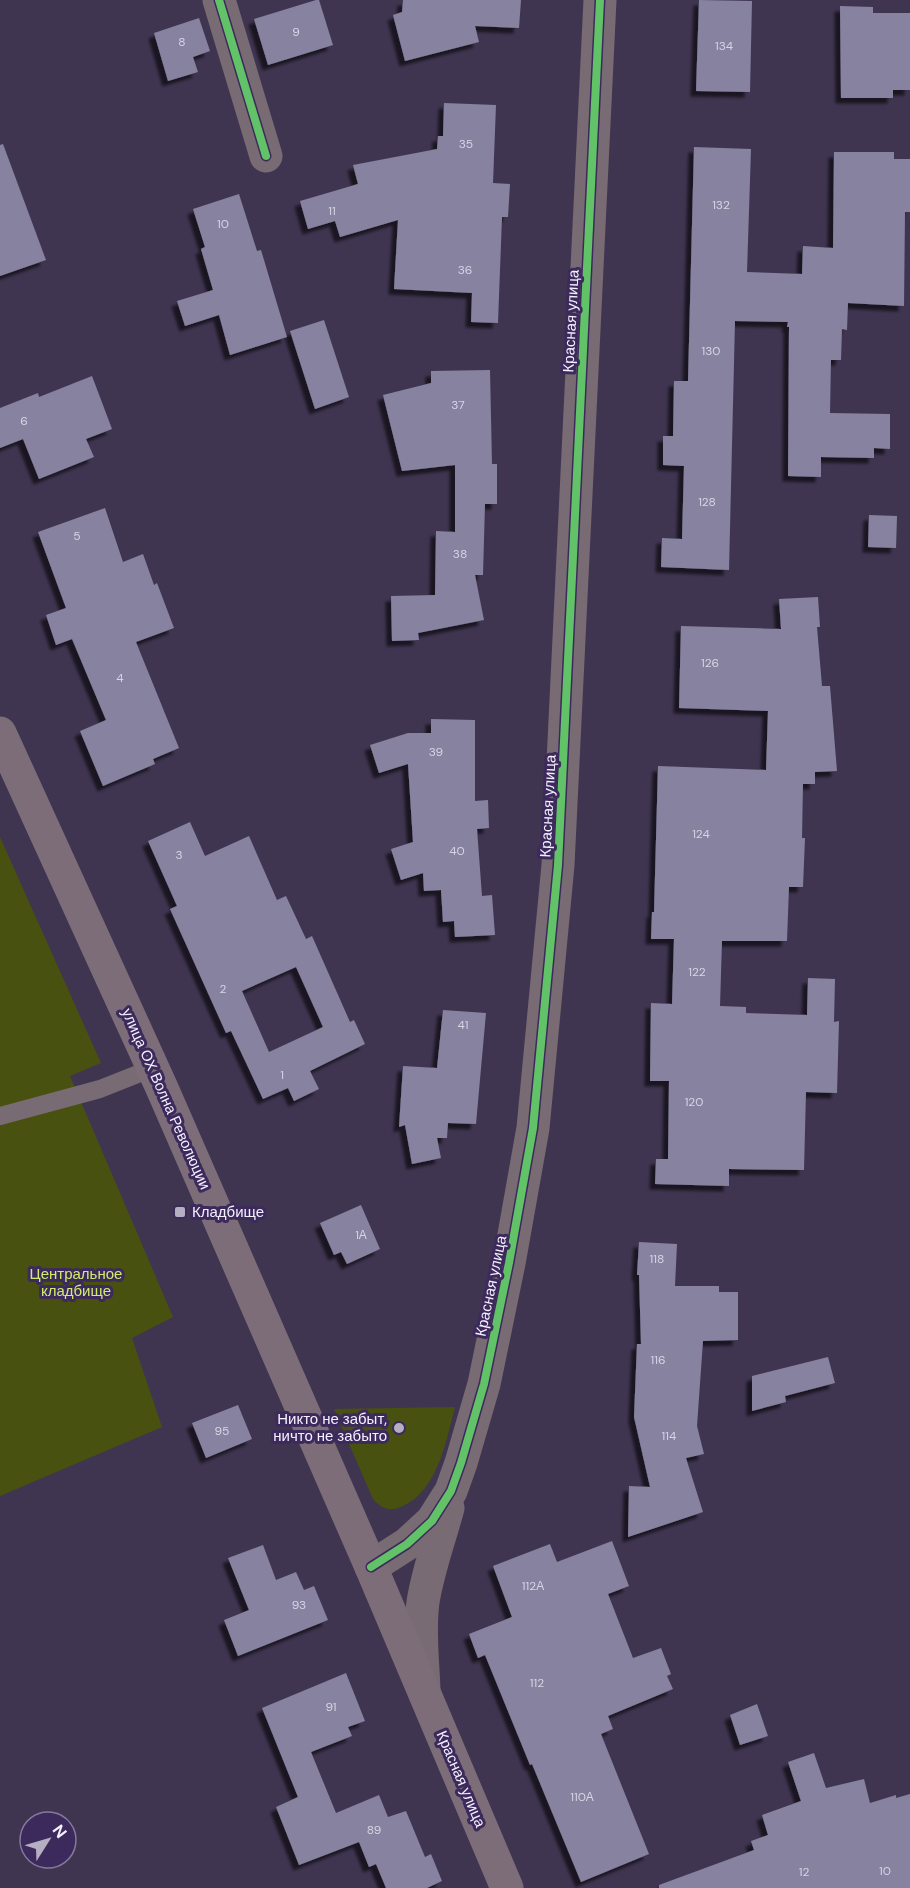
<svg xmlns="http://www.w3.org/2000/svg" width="910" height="1888" font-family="'DM Sans',sans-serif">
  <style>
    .green { fill: #48510f }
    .building { fill: #86829f; fill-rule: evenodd; filter: url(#shadow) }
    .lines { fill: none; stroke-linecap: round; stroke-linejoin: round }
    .service { stroke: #796b73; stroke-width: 18 }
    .minor { stroke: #796b73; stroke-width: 33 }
    .tertiary { stroke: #796b73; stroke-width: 33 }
    .secondary { stroke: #7c6d79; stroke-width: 33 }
    .cycleway-casing { stroke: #3d2a5c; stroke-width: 11 }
    .cycleway { stroke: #61c268; stroke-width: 8 }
    .poi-dot { fill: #b5afc1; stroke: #3d2a5c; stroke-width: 2 }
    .labels { text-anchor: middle; stroke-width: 6; stroke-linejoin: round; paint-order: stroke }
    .number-label { font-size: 12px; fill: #d8d4e6 }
    .street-label { font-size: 15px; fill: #f4f0fd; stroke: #3d2a5c }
    .poi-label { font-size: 15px; fill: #f4f0fd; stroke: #3d2a5c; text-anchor: start }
    .park-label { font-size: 15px; fill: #d1eb6e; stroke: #3d2a5c }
  </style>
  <defs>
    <filter id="shadow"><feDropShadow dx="-5.5" dy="5.5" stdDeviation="1.5" flood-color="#0009"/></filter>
  </defs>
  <rect width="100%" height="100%" fill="#403551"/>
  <g class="green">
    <path d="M0,837L101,1063L70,1076L173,1317L132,1338L162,1427L0,1496Z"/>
    <path d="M455,1407C446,1441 438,1491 401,1507C389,1512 381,1508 373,1499L334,1409Z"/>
  </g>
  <g class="building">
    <path d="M316,0H319L333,45L268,65L254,19Z"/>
    <path d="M403,0H521L519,28L475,26L479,42L405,61L393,15L402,12Z"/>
    <path d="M699,0L752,1L750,92L696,91Z"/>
    <path d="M840,6L873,7V13H910V90H893V98H841Z"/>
    <path d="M199,18L210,51L193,57L198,72L168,81L154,33Z"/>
    <path d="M444,103L496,105L493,183L510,184L508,217H502L498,323L471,322L472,293L394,289L398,220L340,237L335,221L308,229L300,201L358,184L353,165L437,149L438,136H443Z"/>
    <path d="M3,144L46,260L0,276V145Z"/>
    <path d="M694,147L751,149L747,272L802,274L803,246L833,248L834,152H894V159H910V212H905L904,306L848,303L847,330L842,329L841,360H831L830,413L890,414V449L874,448V458L821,457V477L788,476L789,327H787L788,322L735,321L729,570L661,567L662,538L682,539L684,466L663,465V436H673L674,381H688Z"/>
    <path d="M239,194L257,251L261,250L287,337L230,355L219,315L185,326L177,301L213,290L201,249L205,247L193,209Z"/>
    <path d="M324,320L349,397L315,409L290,331Z"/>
    <path d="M490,370L492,464H497V504H485L483,575H475L484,620L418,633L419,640L392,641L391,596L435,595L436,531L455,532V465L402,471L383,395L431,383V371Z"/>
    <path d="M92,376L112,429L86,439L94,457L39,479L23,439L0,448V408L38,393L39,397Z"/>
    <path d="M105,508L123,562L143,554L154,585L157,583L174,628L136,642L179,748L153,759L155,764L103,786L80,731L106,720L72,639L56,645L46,615L66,608L38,532Z"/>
    <path d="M869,515L897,516L896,548L868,547Z"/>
    <path d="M818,597L820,627H817L822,686H830L837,771L815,772V784H803L802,838H805L803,887H789L787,941H722L720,1006L746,1007V1013L807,1015L808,978L835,979L834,1022L839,1021L837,1093L806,1092L804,1170L729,1169V1186L655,1184L656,1159H668L669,1081H650L651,1003L672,1004L674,939H651L652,912H654L658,766L766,770L768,711L679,708L681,626L781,629L779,599Z"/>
    <path d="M431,719L475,720V801L488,800L489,828L477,829L482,896L492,895L495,935L455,937L454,921L443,922L441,890L424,891L423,873L401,880L391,849L413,842L408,764L379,773L370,745L408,733H431Z"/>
    <path d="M190,822L205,856L249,836L277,900L286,896L306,939L312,936L350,1022L354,1020L365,1044L310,1071L319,1089L294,1101L288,1088L263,1099L231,1031L226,1033L170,909L177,906L148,841ZM296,967L323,1027L269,1052L242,991Z"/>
    <path d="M443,1010L486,1013L476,1124L448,1123L447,1138H437L441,1158L412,1164L405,1125L399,1127L403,1066L437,1068Z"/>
    <path d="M361,1205L380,1249L347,1264L341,1252L334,1255L320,1223Z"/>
    <path d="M639,1242L677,1244L675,1286H719V1292H738V1340L703,1341L697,1426L704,1454L686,1458L703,1512L628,1537L629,1486L650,1487L634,1417L637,1344H641L639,1275H637Z"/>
    <path d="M828,1357L835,1383L785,1396L786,1402L752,1411V1376Z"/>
    <path d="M238,1405L252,1439L206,1458L192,1423Z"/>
    <path d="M612,1541L629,1586L608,1594L633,1658L661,1648L671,1674L667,1676L673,1689L608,1716L613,1729L601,1734L649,1854L581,1882L532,1764L530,1765L485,1655L478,1658L469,1634L512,1617L493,1566L550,1544L557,1562Z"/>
    <path d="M263,1545L276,1580L296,1572L304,1590L314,1586L328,1620L238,1656L224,1620L249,1610L228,1558Z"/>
    <path d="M346,1673L365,1721L348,1727L352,1736L311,1752L336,1813L379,1795L388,1817L406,1811L425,1857L431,1854L442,1881L427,1888H386L376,1864L369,1867L359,1842L299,1865L276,1807L298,1797L262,1708Z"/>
    <path d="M757,1704L768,1736L740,1745L730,1715Z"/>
    <path d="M814,1753L826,1788L864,1779L870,1803L896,1795V1798L910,1794V1888H659V1885L754,1850L751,1841L768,1835L762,1815L801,1801L788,1762Z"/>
  </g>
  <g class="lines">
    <path class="service" d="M0,1116L100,1089L153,1068"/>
    <path class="minor" d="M219,0L266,156"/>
    <g class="tertiary">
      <path d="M371,1567L407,1544L432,1521L451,1491L461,1463L484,1384L509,1263L533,1128L558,865L600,0"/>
      <path d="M424,1690C423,1661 419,1630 423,1602C428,1570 440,1538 448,1508"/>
    </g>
    <path class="secondary" d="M0,733L161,1086L371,1567L507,1888"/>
    <defs>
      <g id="cycleway">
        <path d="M219,0L266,156"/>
        <path d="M371,1567L407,1544L432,1521L451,1491L461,1463L484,1384L509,1263L533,1128L558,865L600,0"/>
      </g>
    </defs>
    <use href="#cycleway" class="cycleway-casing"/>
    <use href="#cycleway" class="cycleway"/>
  </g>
  <g class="poi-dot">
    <rect x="174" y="1206" width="12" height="12" rx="3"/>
    <circle cx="399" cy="1428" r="6"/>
  </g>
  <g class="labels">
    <g class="number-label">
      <text x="296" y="36">9</text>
      <text x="182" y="46">8</text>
      <text x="724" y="50">134</text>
      <text x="466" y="148">35</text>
      <text x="721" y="209">132</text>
      <text x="332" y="215">11</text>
      <text x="223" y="228">10</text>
      <text x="465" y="274">36</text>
      <text x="711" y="355">130</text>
      <text x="458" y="409">37</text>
      <text x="24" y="425">6</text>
      <text x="707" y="506">128</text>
      <text x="77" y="540">5</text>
      <text x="460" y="558">38</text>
      <text x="710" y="667">126</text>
      <text x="120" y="682">4</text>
      <text x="436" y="756">39</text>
      <text x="701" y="838">124</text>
      <text x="457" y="855">40</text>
      <text x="179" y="859">3</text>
      <text x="697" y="976">122</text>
      <text x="223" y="993">2</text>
      <text x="463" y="1029">41</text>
      <text x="282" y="1079">1</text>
      <text x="694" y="1106">120</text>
      <text x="361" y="1239">1А</text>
      <text x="657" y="1263">118</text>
      <text x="658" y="1364">116</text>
      <text x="222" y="1435">95</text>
      <text x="669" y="1440">114</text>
      <text x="533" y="1590">112А</text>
      <text x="299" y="1609">93</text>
      <text x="537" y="1687">112</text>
      <text x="331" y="1711">91</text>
      <text x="582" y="1801">110А</text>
      <text x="374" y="1834">89</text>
      <text x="885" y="1875">10</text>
      <text x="804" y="1876">12</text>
    </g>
    <g class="street-label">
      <text transform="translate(571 321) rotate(-87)" y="5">Красная улица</text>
      <text transform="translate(548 806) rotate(-87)" y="5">Красная улица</text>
      <text transform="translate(166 1099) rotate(66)" y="5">улица ОХ Волна Революции</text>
      <text transform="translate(491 1286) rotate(-78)" y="5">Красная улица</text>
      <text transform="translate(461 1779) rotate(67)" y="5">Красная улица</text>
    </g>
    <g class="poi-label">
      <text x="192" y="1217">Кладбище</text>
      <text x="387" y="1424" text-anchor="end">Никто не забыт,<tspan x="387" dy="17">ничто не забыто</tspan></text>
    </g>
    <g class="park-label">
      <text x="76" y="1279">Центральное<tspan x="76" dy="17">кладбище</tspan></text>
    </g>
  </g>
  <g transform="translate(48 1840) rotate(53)"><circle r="28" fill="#3d2a5c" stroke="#86799c" stroke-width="1.5"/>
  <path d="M0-4.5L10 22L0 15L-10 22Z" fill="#b5afc1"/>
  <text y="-9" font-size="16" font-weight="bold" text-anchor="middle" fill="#f4f0fd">N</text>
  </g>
</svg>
